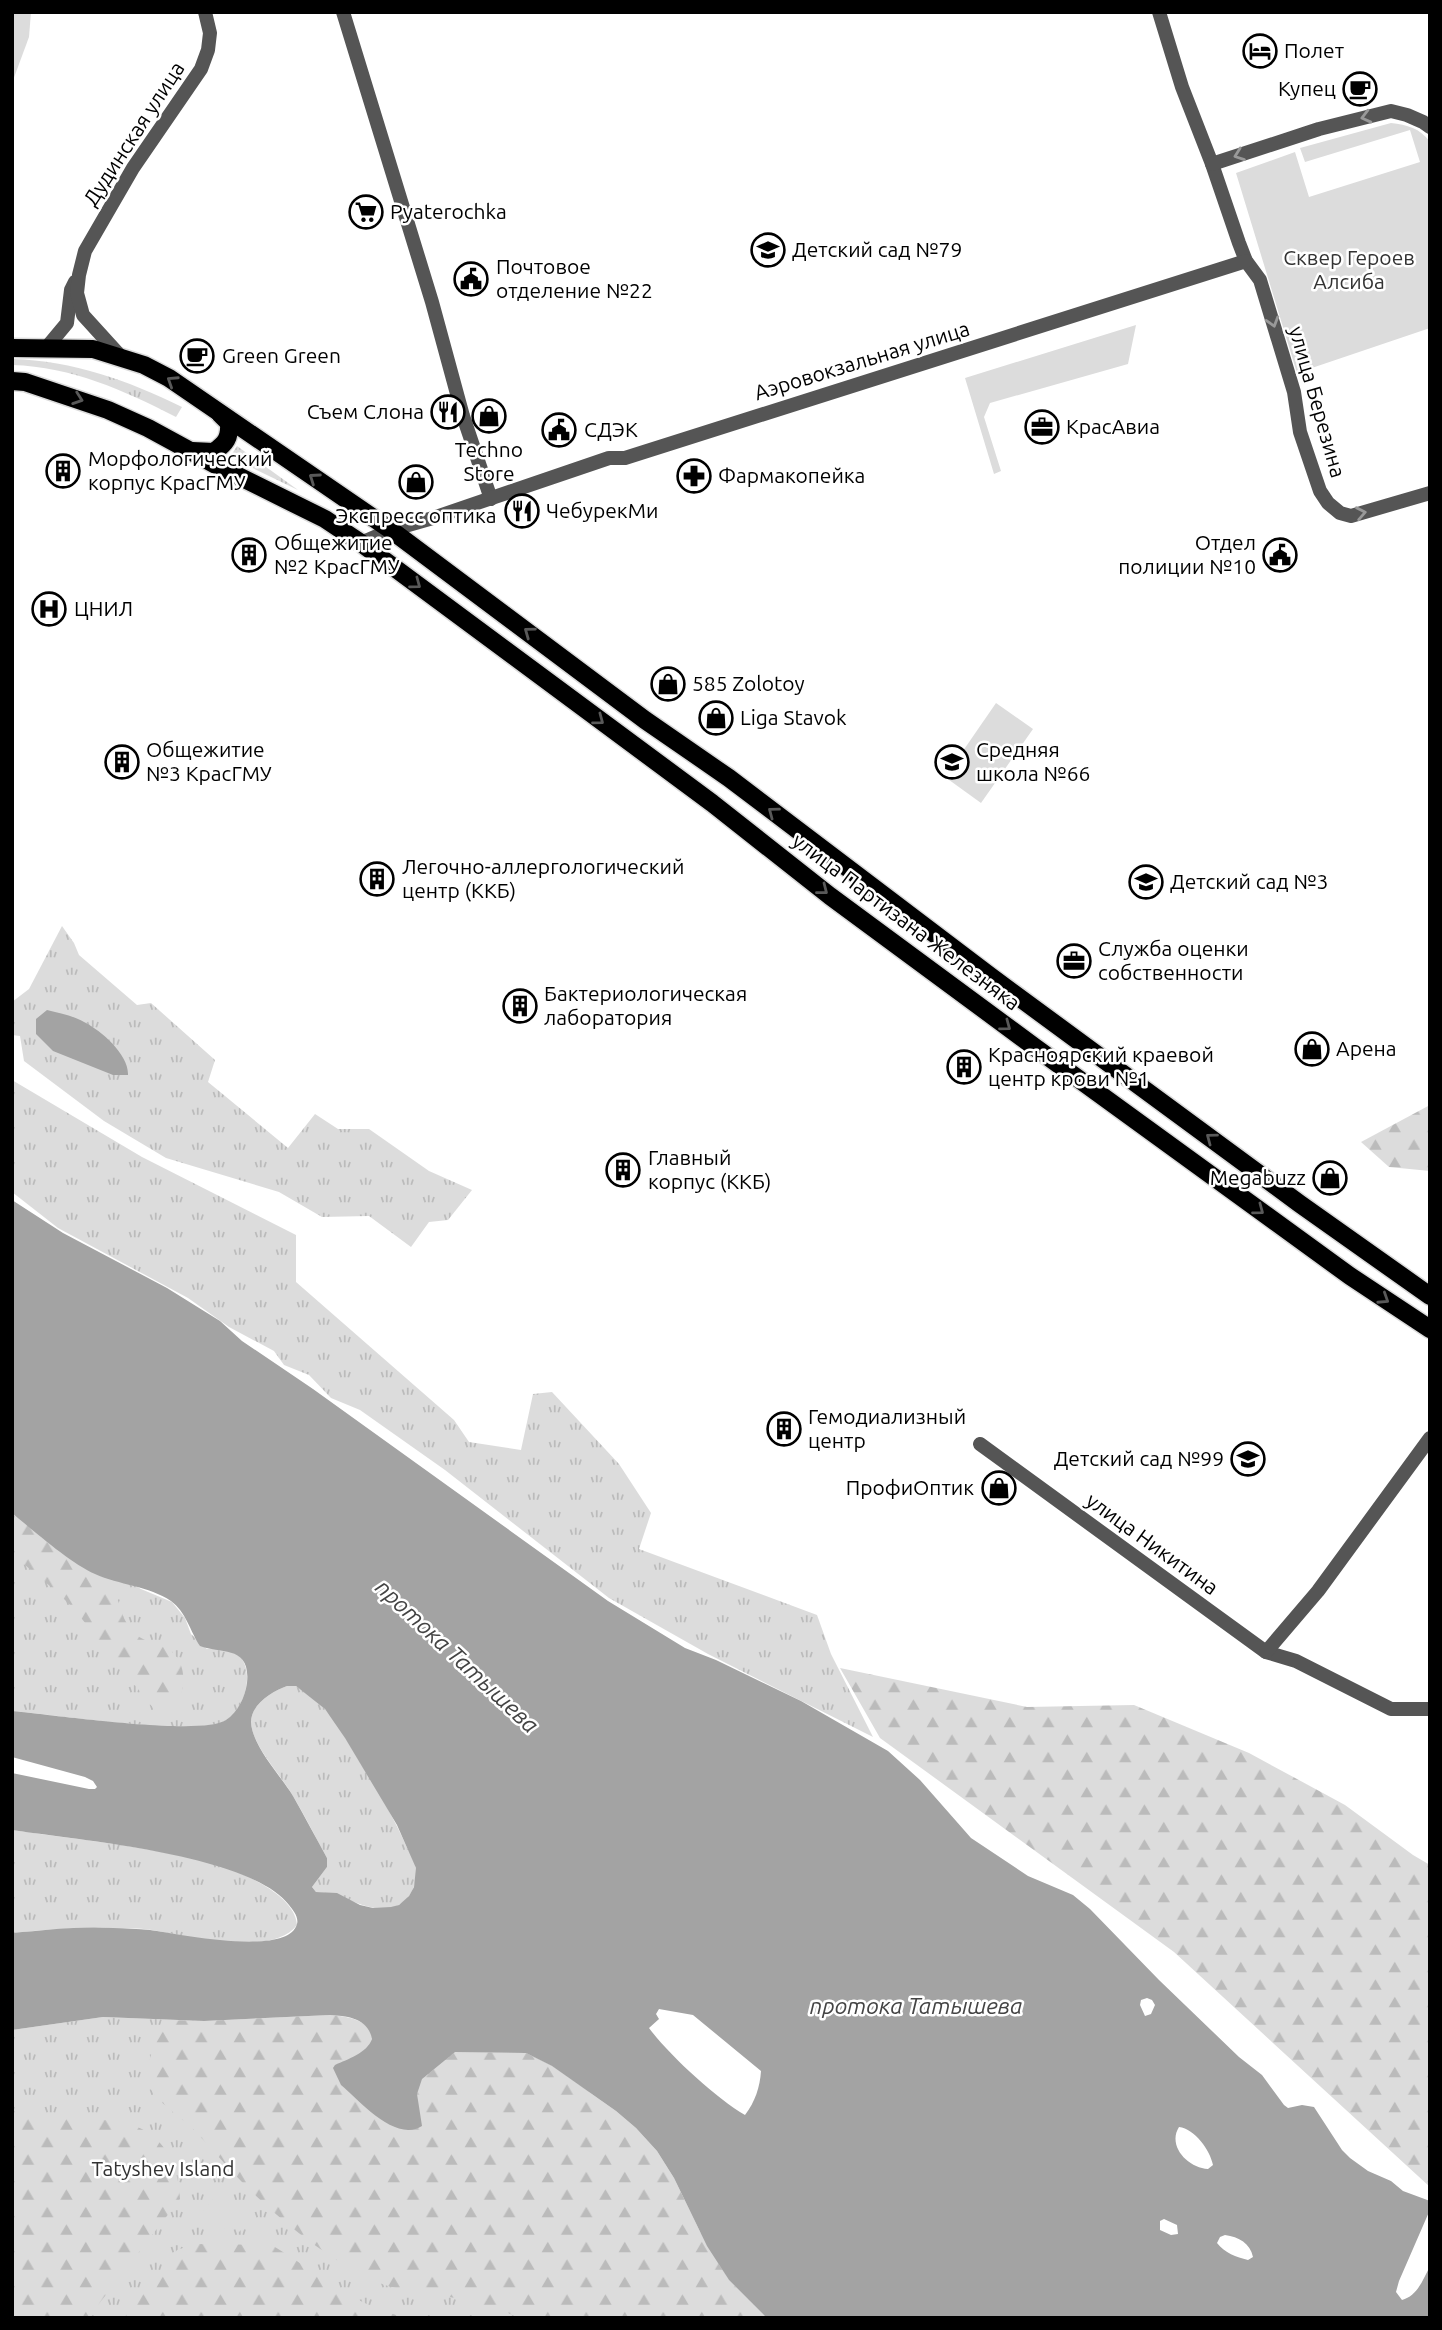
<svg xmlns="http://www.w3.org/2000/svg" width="1442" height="2330" font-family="Ubuntu,sans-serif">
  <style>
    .grass { fill: url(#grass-tufts) }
    .forest { fill: url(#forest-firs) }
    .park { fill: #dcdcdc }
    .water { fill: #a3a3a3; fill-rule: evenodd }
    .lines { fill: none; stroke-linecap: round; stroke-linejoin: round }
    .major-casing { stroke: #dbdbdb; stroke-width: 21 }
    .minor { stroke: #555; stroke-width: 14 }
    .major { stroke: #000; stroke-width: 18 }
    .oneway { stroke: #999 }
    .oneway2 { stroke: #595959 }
    .labels { text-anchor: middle; stroke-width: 5; stroke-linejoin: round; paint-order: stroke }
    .poi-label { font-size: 21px; fill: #000; stroke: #fff; text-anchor: start }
    .street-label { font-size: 21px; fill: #000; stroke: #fff }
    .park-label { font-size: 21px; fill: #333; stroke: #fff }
    .water-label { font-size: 23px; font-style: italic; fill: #444; stroke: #fff }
  </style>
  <defs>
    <pattern id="grass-tufts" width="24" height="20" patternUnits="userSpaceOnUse" patternTransform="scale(1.75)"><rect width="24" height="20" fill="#dcdcdc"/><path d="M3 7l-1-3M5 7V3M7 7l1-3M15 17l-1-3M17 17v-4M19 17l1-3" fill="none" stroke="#bbb"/></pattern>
    <pattern id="forest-firs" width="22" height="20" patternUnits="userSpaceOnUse" patternTransform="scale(1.75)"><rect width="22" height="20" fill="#dcdcdc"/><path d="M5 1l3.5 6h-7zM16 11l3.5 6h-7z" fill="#bbb"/></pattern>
  </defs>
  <rect width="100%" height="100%" fill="#fff"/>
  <g class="grass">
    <path d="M12,359C74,361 127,380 182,407L176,417C123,390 73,367 12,365Z"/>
    <path d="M237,446L298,490L230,457Z"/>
    <path d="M62,926L74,943L79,955L137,1005L151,1003L215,1060L208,1082L288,1148L315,1114L338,1129H369L429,1171L472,1190L448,1220L429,1222L411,1247L369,1216L322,1217L279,1192L166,1158L104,1121L24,1061L20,1036L12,1035V1002L29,989Z"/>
    <path d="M12,1080L142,1157L296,1235V1282L454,1420L469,1442L521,1450L533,1394L552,1392L619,1464L651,1513L639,1549L817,1615L831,1654L873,1737L708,1654L609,1598L445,1470L360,1410L331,1398L309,1375L284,1365L274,1351L229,1327L188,1298L58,1228L12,1192Z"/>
    <path d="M12,1513L141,1589L172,1602L185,1618L191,1634L207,1649C218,1648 235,1649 242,1659C254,1677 243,1711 225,1721C197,1737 51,1714 12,1711Z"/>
    <path d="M287,1686H296C306,1693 317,1700 325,1709C338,1724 348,1742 358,1759C375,1786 392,1814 405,1843C408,1851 415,1860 416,1868C418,1881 412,1898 399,1905C372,1918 343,1892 316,1892L312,1887L327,1867V1858C316,1838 305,1816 293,1796C281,1775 252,1746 251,1722C251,1704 273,1691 287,1686Z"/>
    <path d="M12,1830C74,1839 138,1845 199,1860C228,1866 295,1891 297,1925C272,1958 187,1936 152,1930C138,1928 123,1928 109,1928C77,1927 45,1930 12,1933Z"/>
    <path d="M103,2017L204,2021L455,2052L526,2053L552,2066L588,2091L694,2222L729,2280L767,2318H12V2030Z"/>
  </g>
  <g class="forest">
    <path d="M1430,1105V1171L1389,1167L1361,1142Z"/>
    <path d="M12,1513L112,1589C121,1601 120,1616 130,1628C139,1640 149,1641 162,1646C187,1656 188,1686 176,1706C171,1714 166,1716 158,1714L74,1609L57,1592L12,1554Z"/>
    <path d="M840,1668L1027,1707L1134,1705L1249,1753L1345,1805L1413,1855L1430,1865V2187L1174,1952L880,1738Z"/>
    <path d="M330,2015C346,2016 378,2021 371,2044L335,2065L336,2077L341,2084L380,2120L422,2126L417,2094L422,2079L455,2052L526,2053L552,2066L616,2111L636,2128L657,2151L674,2178L707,2246L729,2280L767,2318H521C498,2309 474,2302 450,2297C427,2293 405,2292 382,2284C332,2263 279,2220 241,2181C224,2164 208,2144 191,2127C179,2116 156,2101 149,2086C142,2072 158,2036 162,2020L204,2021Z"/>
    <path d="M12,2110C35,2112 59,2115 82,2118C99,2120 119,2120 135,2126C167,2138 179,2169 180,2199L88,2318H21L12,2315Z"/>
    <path d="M195,2244L266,2245L275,2247C318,2273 361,2311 411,2318H124L177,2250Z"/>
  </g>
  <g class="park">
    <path d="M12,12H31L29,37L12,83Z"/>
    <path d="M1391,123C1407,125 1420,128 1430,142V328L1297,373L1236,173L1295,152L1309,197L1420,162L1410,130L1305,162L1300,148Z"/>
    <path d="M1136,325L1128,364L990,403L984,417L1001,471L994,474L965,378Z"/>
    <path d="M996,703L1033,729L981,803L945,777Z"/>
    <path d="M220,2196L227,2197L250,2221L239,2232L235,2228L222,2229L203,2211L213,2199Z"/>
  </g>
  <g class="water">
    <path d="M47,1010C59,1013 74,1016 84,1022C102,1031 129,1055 128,1075H113L53,1051L36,1034V1019Z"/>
    <path d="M12,1200L63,1233L167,1288L220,1321L242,1341L313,1389L608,1601L685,1648L716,1660L801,1701L888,1751L920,1780L971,1838L1028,1876L1073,1895L1090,1909L1159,1980L1239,2057L1262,2075L1284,2105L1288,2108L1302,2105L1314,2107L1342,2150L1350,2158L1368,2171L1391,2181L1403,2191L1430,2201L1429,2212L1399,2281L1396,2292L1402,2300C1417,2296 1423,2280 1430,2266V2318H767L729,2280L707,2246L674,2178L657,2151L636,2128L616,2111L552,2066L526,2053L455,2052L422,2079L417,2094L422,2126C395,2143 359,2100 341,2085L333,2068L335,2065C348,2059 367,2053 372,2039C368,2018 347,2016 330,2015L204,2021L103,2017L12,2030V1933C46,1930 79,1926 113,1928C125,1928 138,1929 150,1930C174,1933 288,1958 297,1924C299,1917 293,1910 289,1905C250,1854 77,1840 12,1830V1773L89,1789H95L97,1787L93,1781L85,1777L12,1757V1711C49,1714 201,1737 226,1720C238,1712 245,1697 247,1683C251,1645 221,1654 200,1646C190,1631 186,1612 171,1601C149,1586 119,1585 95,1574C70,1563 34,1531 12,1513ZM287,1686H296L325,1709L345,1738L397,1825L416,1868L414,1887L409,1896L399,1905L391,1907L373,1908L360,1905L337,1893L316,1892L312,1887L327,1867V1858C316,1838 305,1817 293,1796C281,1776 252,1746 251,1722C251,1704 273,1691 287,1686ZM1147,1998L1152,2000L1155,2005L1151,2014L1145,2016L1140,2005L1141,2000ZM659,2009L693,2015L761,2071C760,2087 755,2102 745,2115C716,2098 669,2055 649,2028L659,2019L656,2014ZM1179,2127C1195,2129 1210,2150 1213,2165L1208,2169C1188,2168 1167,2146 1179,2127ZM1164,2219L1177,2225L1178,2234L1171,2235L1160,2230V2221ZM1225,2235C1239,2237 1250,2243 1253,2257L1248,2260C1236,2257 1225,2253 1217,2243L1220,2237Z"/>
  </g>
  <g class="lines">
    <defs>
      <g id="major">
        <path d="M12,348L93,349L144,365L169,378L391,530L645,720L729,778L990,976L1300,1204L1430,1296"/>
        <path d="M12,381L25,382L108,410L148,428L216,465L325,519L361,543L712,803L830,896L1036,1048L1350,1276L1430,1329"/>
        <path d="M192,451L214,452C226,443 230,438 229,423L220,414"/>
      </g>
    </defs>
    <use href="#major" class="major-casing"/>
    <g class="minor">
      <path d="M343,12L432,302L463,416L491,499"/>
      <path d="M1159,12L1182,87L1212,164L1239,243L1246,261L1260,280L1294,392L1300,432L1320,491L1328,503L1340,513L1351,516L1430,493"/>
      <path d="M1212,164L1319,129L1391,111L1407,115L1423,122L1430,127"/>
      <path d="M47,347L67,323L71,290L75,282"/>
      <path d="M123,359L83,315L77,293L79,275L85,251L133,168L201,69L208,50L210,33L205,12"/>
      <path d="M361,543L391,530L433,518L609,458H625L1246,261"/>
      <path d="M980,1444L1266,1652L1296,1661L1391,1709H1430"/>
      <path d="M1266,1652L1318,1591L1430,1438"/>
    </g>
    <use href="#major" class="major"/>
  </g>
  <defs><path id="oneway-chevron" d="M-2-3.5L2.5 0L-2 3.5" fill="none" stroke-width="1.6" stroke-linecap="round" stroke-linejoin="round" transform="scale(1.75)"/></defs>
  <g class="oneway">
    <use href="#oneway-chevron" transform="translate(1366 117) rotate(166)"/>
    <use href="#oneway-chevron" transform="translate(1239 155) rotate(160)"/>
    <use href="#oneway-chevron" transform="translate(1273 322) rotate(73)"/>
    <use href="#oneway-chevron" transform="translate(1361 513) rotate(-11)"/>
  </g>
  <g class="oneway2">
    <use href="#oneway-chevron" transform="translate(172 381) rotate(-147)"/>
    <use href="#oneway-chevron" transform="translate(78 399) rotate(19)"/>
    <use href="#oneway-chevron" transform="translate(314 478) rotate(-145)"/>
    <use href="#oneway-chevron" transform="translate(416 584) rotate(37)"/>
    <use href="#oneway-chevron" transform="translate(529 632) rotate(-144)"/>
    <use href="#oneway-chevron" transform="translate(599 720) rotate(37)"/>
    <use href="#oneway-chevron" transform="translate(773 812) rotate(-143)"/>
    <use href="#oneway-chevron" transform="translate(823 890) rotate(38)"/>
    <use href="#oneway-chevron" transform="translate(1006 1026) rotate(37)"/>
    <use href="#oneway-chevron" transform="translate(1211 1138) rotate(-143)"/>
    <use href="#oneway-chevron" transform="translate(1259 1210) rotate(37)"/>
    <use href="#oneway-chevron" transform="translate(1384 1299) rotate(33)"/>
  </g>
  <defs>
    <symbol id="hotel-ring" viewBox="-11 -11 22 22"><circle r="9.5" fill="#fff" stroke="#000" stroke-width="1.5"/><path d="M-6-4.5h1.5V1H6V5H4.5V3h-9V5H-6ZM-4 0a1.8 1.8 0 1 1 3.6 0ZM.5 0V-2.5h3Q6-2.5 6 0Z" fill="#000"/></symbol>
    <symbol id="cafe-ring" viewBox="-11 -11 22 22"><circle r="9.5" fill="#fff" stroke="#000" stroke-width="1.5"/><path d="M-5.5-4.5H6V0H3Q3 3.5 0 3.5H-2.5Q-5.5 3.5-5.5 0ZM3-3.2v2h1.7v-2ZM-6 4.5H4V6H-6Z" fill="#000"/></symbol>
    <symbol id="supermarket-ring" viewBox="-11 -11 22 22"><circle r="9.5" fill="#fff" stroke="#000" stroke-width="1.5"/><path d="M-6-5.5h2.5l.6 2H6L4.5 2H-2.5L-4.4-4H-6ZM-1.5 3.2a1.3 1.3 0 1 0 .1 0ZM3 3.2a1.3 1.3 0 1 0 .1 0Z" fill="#000"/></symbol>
    <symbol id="school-ring" viewBox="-11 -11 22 22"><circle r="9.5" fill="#fff" stroke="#000" stroke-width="1.5"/><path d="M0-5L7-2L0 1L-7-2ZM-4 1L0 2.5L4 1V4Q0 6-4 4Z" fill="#000"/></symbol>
    <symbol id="civic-ring" viewBox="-11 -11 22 22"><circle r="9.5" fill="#fff" stroke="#000" stroke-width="1.5"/><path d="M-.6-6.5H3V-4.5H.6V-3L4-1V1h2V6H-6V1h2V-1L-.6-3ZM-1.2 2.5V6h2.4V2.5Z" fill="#000"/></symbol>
    <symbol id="restaurant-ring" viewBox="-11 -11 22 22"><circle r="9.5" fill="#fff" stroke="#000" stroke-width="1.5"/><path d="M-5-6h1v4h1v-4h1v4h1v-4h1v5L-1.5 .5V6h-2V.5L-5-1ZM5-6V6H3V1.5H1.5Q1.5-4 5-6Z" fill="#000"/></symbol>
    <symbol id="shop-ring" viewBox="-11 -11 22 22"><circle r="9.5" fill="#fff" stroke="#000" stroke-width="1.5"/><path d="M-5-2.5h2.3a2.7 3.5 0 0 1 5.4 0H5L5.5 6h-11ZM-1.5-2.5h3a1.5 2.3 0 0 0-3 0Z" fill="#000"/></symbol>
    <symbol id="office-ring" viewBox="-11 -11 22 22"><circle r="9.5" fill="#fff" stroke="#000" stroke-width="1.5"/><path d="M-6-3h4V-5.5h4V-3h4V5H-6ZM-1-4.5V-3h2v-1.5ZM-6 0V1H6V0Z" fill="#000"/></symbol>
    <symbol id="building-ring" viewBox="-11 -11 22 22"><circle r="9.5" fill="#fff" stroke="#000" stroke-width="1.5"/><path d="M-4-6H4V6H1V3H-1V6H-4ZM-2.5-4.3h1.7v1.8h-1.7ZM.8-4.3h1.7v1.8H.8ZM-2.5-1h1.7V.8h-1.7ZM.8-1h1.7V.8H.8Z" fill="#000"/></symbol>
    <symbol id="pharmacy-ring" viewBox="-11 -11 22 22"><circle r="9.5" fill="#fff" stroke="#000" stroke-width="1.5"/><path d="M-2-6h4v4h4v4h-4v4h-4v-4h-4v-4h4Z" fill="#000"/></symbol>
    <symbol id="hospital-ring" viewBox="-11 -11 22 22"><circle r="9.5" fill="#fff" stroke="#000" stroke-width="1.5"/><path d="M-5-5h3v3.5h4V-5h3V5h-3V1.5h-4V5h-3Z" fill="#000"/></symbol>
  </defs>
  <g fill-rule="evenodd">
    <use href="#hotel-ring" x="1241" y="32" width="38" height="38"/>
    <use href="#cafe-ring" x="1341" y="70" width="38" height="38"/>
    <use href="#supermarket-ring" x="347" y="193" width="38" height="38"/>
    <use href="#school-ring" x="749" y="231" width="38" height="38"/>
    <use href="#civic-ring" x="452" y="260" width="38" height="38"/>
    <use href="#cafe-ring" x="178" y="337" width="38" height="38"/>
    <use href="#restaurant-ring" x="429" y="393" width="38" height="38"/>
    <use href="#shop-ring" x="470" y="397" width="38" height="38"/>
    <use href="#office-ring" x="1023" y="408" width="38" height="38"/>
    <use href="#civic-ring" x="540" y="411" width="38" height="38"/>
    <use href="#building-ring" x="44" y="452" width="38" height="38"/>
    <use href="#pharmacy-ring" x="675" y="457" width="38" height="38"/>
    <use href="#shop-ring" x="397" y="463" width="38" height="38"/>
    <use href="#restaurant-ring" x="503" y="492" width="38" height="38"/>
    <use href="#building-ring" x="230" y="536" width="38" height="38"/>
    <use href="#civic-ring" x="1261" y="536" width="38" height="38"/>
    <use href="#hospital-ring" x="30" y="590" width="38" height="38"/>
    <use href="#shop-ring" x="649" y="665" width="38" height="38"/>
    <use href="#shop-ring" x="697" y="699" width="38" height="38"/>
    <use href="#building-ring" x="103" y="743" width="38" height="38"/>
    <use href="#school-ring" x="933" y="743" width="38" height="38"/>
    <use href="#building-ring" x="358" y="860" width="38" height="38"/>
    <use href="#school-ring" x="1127" y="863" width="38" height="38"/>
    <use href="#office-ring" x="1055" y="942" width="38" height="38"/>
    <use href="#building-ring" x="501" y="987" width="38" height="38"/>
    <use href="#shop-ring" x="1293" y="1030" width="38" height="38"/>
    <use href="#building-ring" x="945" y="1048" width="38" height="38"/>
    <use href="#building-ring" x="604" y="1151" width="38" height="38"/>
    <use href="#shop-ring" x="1311" y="1159" width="38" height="38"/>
    <use href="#building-ring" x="765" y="1410" width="38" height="38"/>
    <use href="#school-ring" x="1229" y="1440" width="38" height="38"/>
    <use href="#shop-ring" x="980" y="1469" width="38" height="38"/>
  </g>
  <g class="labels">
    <g class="poi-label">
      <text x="1284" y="58">Полет</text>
      <text x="1336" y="96" text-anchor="end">Купец</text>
      <text x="390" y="219">Pyaterochka</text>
      <text x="792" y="257">Детский сад №79</text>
      <text x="496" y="274">Почтовое<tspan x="496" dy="24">отделение №22</tspan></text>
      <text x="222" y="363">Green Green</text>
      <text x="424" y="419" text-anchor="end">Съем Слона</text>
      <text x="1066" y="434">КрасАвиа</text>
      <text x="584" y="437">СДЭК</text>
      <text x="489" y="457" text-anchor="middle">Techno<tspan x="489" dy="24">Store</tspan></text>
      <text x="88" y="466">Морфологический<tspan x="88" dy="24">корпус КрасГМУ</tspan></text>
      <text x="718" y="483">Фармакопейка</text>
      <text x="546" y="518">ЧебурекМи</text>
      <text x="416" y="523" text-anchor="middle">Экспресс оптика</text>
      <text x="274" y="550">Общежитие<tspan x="274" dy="24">№2 КрасГМУ</tspan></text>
      <text x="1256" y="550" text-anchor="end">Отдел<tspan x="1256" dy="24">полиции №10</tspan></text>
      <text x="74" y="616">ЦНИЛ</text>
      <text x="692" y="691">585 Zolotoy</text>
      <text x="740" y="725">Liga Stavok</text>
      <text x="146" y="757">Общежитие<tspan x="146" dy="24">№3 КрасГМУ</tspan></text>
      <text x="976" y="757">Средняя<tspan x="976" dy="24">школа №66</tspan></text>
      <text x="402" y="874">Легочно-аллергологический<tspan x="402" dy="24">центр (ККБ)</tspan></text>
      <text x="1170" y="889">Детский сад №3</text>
      <text x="1098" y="956">Служба оценки<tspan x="1098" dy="24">собственности</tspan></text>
      <text x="544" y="1001">Бактериологическая<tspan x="544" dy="24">лаборатория</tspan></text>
      <text x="1336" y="1056">Арена</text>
      <text x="988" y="1062">Красноярский краевой<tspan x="988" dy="24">центр крови №1</tspan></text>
      <text x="648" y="1165">Главный<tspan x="648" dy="24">корпус (ККБ)</tspan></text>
      <text x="1306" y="1185" text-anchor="end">Megabuzz</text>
      <text x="808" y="1424">Гемодиализный<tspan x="808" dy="24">центр</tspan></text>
      <text x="1224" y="1466" text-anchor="end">Детский сад №99</text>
      <text x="974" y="1495" text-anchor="end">ПрофиОптик</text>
    </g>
    <g class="street-label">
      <text transform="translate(134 134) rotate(-57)" y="7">Дудинская улица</text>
      <text transform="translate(862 361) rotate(-17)" y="7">Аэровокзальная улица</text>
      <text transform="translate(1317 402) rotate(74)" y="7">улица Березина</text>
      <text transform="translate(906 922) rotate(37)" y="7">улица Партизана Железняка</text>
      <text transform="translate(1152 1544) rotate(36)" y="7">улица Никитина</text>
    </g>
    <g class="park-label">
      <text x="1349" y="265">Сквер Героев<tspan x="1349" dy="24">Алсиба</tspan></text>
      <text x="163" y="2176">Tatyshev Island</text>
    </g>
    <g class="water-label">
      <text transform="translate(457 1656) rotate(43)" y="8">протока Татышева</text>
      <text x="916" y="2014">протока Татышева</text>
    </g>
  </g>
  <rect width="1442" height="2330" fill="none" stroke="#000000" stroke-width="28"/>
</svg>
